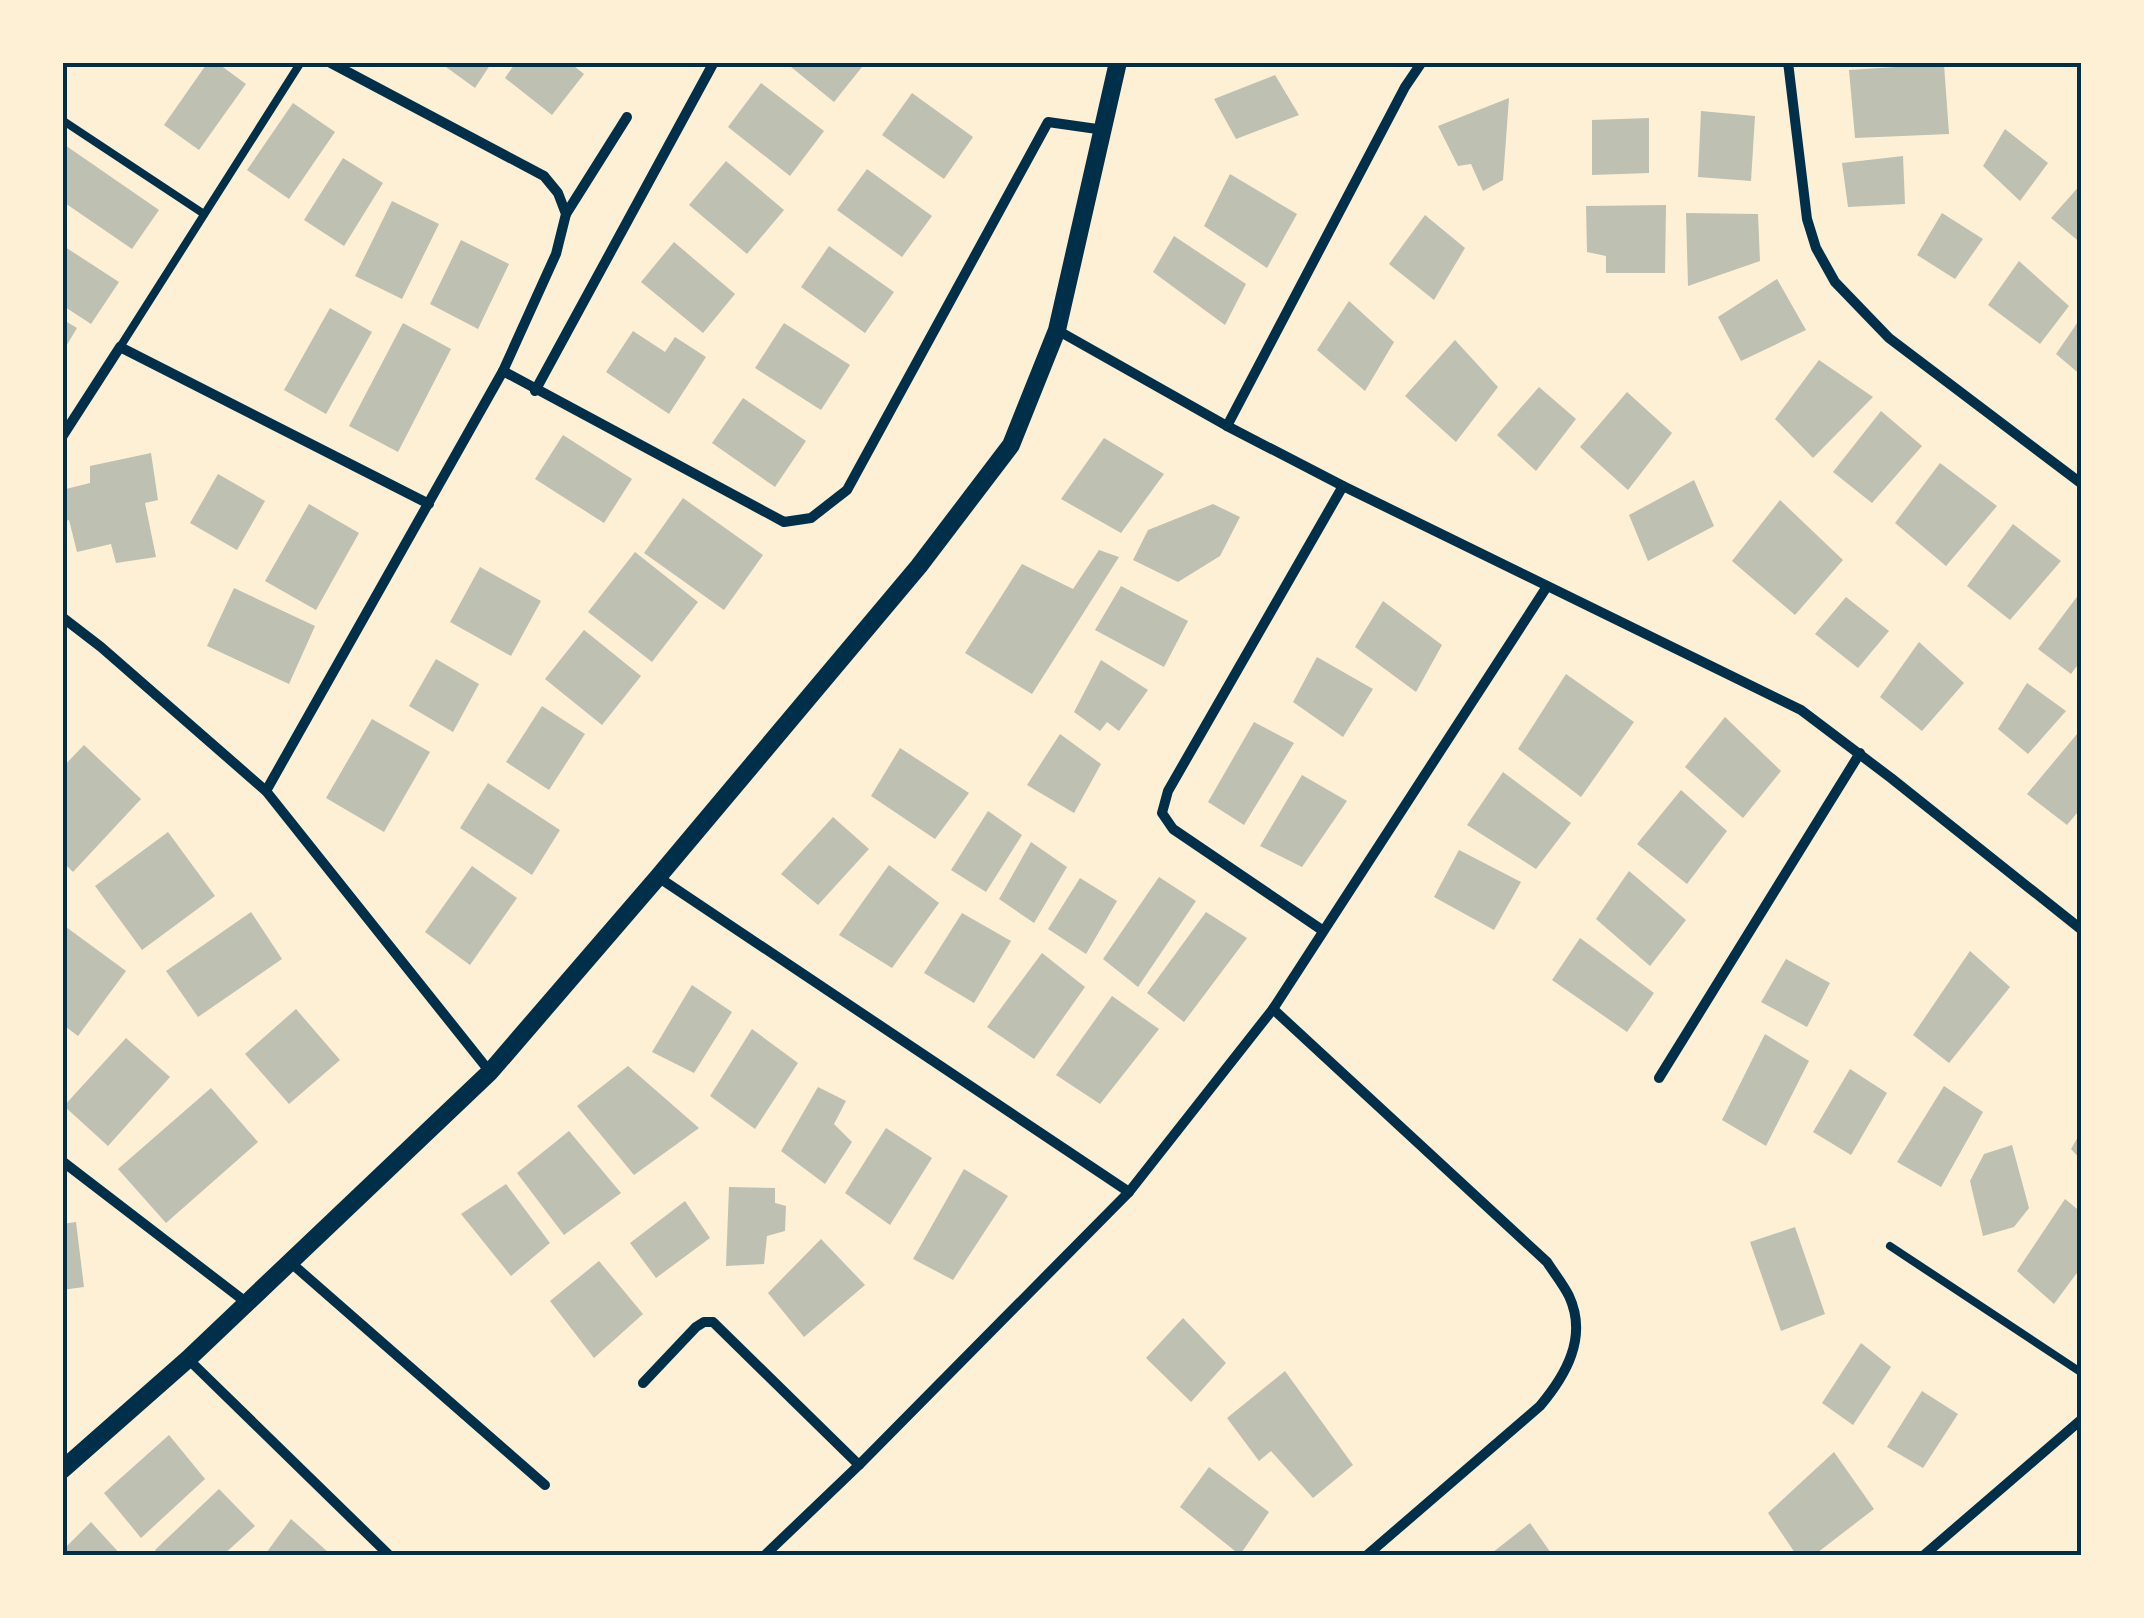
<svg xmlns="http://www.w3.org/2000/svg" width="2144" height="1618" font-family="Georgia,serif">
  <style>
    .building { fill: #bec0b2 }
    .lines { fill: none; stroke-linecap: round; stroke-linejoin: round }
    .service { stroke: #003049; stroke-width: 8 }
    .minor { stroke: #003049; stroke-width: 10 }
    .tertiary { stroke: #003049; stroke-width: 18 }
    .neatline { fill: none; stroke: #003049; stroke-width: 4 }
  </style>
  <rect width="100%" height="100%" fill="#fdf0d5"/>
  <g class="building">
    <path d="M208,62H216L246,84L199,150L164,125Z"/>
    <path d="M439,62H492L475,88Z"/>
    <path d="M516,62H569L584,74L552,115L505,78Z"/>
    <path d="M785,62H866L834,102Z"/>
    <path d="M1944,64L1949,134L1855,138L1849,70Z"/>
    <path d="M1275,75L1299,115L1236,139L1214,99Z"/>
    <path d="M761,83L824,131L790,176L728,127Z"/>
    <path d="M912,93L973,137L944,179L882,135Z"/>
    <path d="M1509,98L1503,180L1483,191L1471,164L1458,166L1438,126Z"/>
    <path d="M293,103L335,132L289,199L247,170Z"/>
    <path d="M1701,111L1755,116L1751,181L1698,177Z"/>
    <path d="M1649,118V173L1592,175V120Z"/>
    <path d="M2005,129L2048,163L2020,201L1983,166Z"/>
    <path d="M62,143L159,210L132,249L62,201Z"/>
    <path d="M1903,156L1905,204L1848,207L1842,163Z"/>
    <path d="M343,158L383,183L344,246L304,220Z"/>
    <path d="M726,161L784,210L747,254L689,205Z"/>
    <path d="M867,169L932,216L902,257L837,210Z"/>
    <path d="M1230,174L1297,214L1267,268L1204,226Z"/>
    <path d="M2082,183V244L2051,218Z"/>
    <path d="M392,201L439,224L402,299L355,276Z"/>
    <path d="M1666,205L1665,273H1606V256L1587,252L1586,206Z"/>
    <path d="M1686,213L1758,214L1760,261L1688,286Z"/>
    <path d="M1942,213L1983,239L1955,279L1917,255Z"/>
    <path d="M1425,215L1465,248L1434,300L1389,264Z"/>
    <path d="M1174,236L1246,284L1225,325L1153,272Z"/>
    <path d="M461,240L509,264L478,329L430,304Z"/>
    <path d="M674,242L735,294L703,333L641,282Z"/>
    <path d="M62,245L119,282L91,324L62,305Z"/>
    <path d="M829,246L894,292L865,333L801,287Z"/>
    <path d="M2019,261L2069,306L2040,344L1988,305Z"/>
    <path d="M1777,279L1806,330L1741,361L1718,317Z"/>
    <path d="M1349,301L1394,342L1365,391L1317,350Z"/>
    <path d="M330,308L372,332L326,414L284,390Z"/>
    <path d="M2082,316V376L2056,354Z"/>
    <path d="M62,319L77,328L62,353Z"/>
    <path d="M403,323L451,349L398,452L349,426Z"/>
    <path d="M784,323L850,365L821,410L755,368Z"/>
    <path d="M633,331L665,352L675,337L706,357L669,414L606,372Z"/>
    <path d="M1455,340L1498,387L1456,442L1405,396Z"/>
    <path d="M1819,360L1873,397L1813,458L1775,419Z"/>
    <path d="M1539,387L1576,419L1536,471L1497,435Z"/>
    <path d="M1627,392L1672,433L1628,490L1580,447Z"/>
    <path d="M743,398L806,441L775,487L712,443Z"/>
    <path d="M1881,411L1922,446L1872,503L1833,472Z"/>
    <path d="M563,435L632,479L604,523L535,479Z"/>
    <path d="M1104,438L1164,474L1121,533L1061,499Z"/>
    <path d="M151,453L158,500L145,503L156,557L116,563L111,544L77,552L69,520L62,522V490L90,483V466Z"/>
    <path d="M1940,463L1997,506L1946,566L1895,523Z"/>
    <path d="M218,474L265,501L237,550L190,523Z"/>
    <path d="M1694,480L1714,526L1648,561L1629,515Z"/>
    <path d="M683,498L763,555L724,610L644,553Z"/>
    <path d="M1780,500L1843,560L1795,615L1732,561Z"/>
    <path d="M309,504L359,533L316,610L265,581Z"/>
    <path d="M1213,504L1240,517L1220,556L1178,582L1133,560L1148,530Z"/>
    <path d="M2013,524L2061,561L2010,620L1967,586Z"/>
    <path d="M1099,550L1119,557L1032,694L965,653L1022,564L1073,589Z"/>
    <path d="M635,552L698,602L652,662L588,612Z"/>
    <path d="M480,567L541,601L511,656L450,622Z"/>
    <path d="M1121,586L1188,621L1164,667L1095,630Z"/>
    <path d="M234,588L315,626L289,684L207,646Z"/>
    <path d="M2082,590V659L2071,674L2038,649Z"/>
    <path d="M1846,597L1889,631L1858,668L1815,634Z"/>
    <path d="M1383,601L1442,645L1416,692L1355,647Z"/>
    <path d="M584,630L641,676L602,725L545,679Z"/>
    <path d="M1919,642L1964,683L1922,731L1880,697Z"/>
    <path d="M1317,657L1373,689L1343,737L1293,702Z"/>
    <path d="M436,659L479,684L453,732L409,706Z"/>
    <path d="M1101,660L1148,690L1119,731L1107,722L1100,731L1074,712Z"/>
    <path d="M1566,674L1634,722L1581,797L1518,749Z"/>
    <path d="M2027,683L2066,711L2028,754L1998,729Z"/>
    <path d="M542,706L585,734L549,790L506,762Z"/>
    <path d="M1725,717L1781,771L1743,818L1685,767Z"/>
    <path d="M372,719L430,752L384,832L326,798Z"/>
    <path d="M1254,722L1294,743L1244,825L1208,802Z"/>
    <path d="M2082,728V807L2067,825L2027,794Z"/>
    <path d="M1060,734L1101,764L1074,813L1027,785Z"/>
    <path d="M84,745L141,799L73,872L62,861V768Z"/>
    <path d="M900,748L969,793L935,839L871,796Z"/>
    <path d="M1503,772L1571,823L1536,869L1467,825Z"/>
    <path d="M1302,775L1347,801L1302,867L1260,846Z"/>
    <path d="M488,783L560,830L532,875L460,828Z"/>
    <path d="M1681,790L1727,831L1687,884L1637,844Z"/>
    <path d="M988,811L1022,835L986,892L951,870Z"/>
    <path d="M833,817L869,849L818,905L781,874Z"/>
    <path d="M168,832L215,896L142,950L95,886Z"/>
    <path d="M1031,842L1067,867L1034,923L999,899Z"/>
    <path d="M1459,850L1521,882L1494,930L1434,897Z"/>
    <path d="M889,865L939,903L892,968L839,935Z"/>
    <path d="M472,866L517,898L470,965L425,932Z"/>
    <path d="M1629,871L1686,920L1650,966L1596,919Z"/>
    <path d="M1159,877L1196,901L1138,987L1103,959Z"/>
    <path d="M1080,878L1117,901L1086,954L1048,929Z"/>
    <path d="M251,912L282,959L198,1017L166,971Z"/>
    <path d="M1206,912L1247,938L1184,1022L1147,993Z"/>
    <path d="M962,913L1011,941L974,1003L924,973Z"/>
    <path d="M62,924L126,971L78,1036L62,1024Z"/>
    <path d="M1580,938L1654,993L1627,1032L1552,980Z"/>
    <path d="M1970,951L2010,987L1949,1063L1913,1035Z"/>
    <path d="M1042,953L1085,987L1034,1059L987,1027Z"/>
    <path d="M1786,959L1830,983L1807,1027L1761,1002Z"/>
    <path d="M692,985L732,1012L694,1073L652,1052Z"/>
    <path d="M1112,996L1159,1029L1100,1104L1056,1075Z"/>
    <path d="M296,1009L340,1060L289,1104L245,1054Z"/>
    <path d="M752,1029L798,1063L755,1129L710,1096Z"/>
    <path d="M1765,1034L1809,1061L1766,1146L1722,1120Z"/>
    <path d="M126,1038L170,1077L108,1146L64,1106Z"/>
    <path d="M628,1066L699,1128L634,1175L577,1106Z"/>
    <path d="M1850,1069L1887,1093L1851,1155L1813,1132Z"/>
    <path d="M1944,1086L1983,1112L1941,1187L1897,1162Z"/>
    <path d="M818,1087L846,1101L834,1124L852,1142L825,1184L781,1151Z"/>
    <path d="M211,1088L258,1142L166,1223L118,1169Z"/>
    <path d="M886,1128L932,1158L890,1225L845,1193Z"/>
    <path d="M2082,1130V1161L2071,1149Z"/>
    <path d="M569,1131L621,1193L564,1235L517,1173Z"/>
    <path d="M2012,1145L2029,1208L2014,1227L1983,1236L1970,1181L1984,1154Z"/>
    <path d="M964,1169L1008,1196L953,1280L913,1259Z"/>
    <path d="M506,1184L550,1243L511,1276L461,1214Z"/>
    <path d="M729,1187L775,1188V1203L786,1206L785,1231L767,1236L764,1264L726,1266Z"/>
    <path d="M2065,1199L2082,1213V1266L2054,1304L2017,1271Z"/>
    <path d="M685,1201L710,1238L656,1278L630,1243Z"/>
    <path d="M76,1222L84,1287L62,1290V1224Z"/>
    <path d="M1795,1227L1825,1314L1781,1331L1750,1242Z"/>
    <path d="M821,1239L865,1285L804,1337L768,1293Z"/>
    <path d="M599,1261L643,1314L594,1358L550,1301Z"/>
    <path d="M1183,1318L1226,1363L1191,1402L1146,1358Z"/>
    <path d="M1861,1343L1891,1367L1853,1425L1822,1403Z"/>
    <path d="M1285,1371L1353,1465L1313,1498L1271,1451L1259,1461L1227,1418Z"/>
    <path d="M1922,1391L1958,1414L1923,1468L1887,1447Z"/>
    <path d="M169,1435L205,1479L141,1538L104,1493Z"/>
    <path d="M1834,1452L1874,1509L1813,1556H1797L1768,1513Z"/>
    <path d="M1209,1467L1269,1512L1240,1555L1180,1507Z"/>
    <path d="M219,1489L255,1526L222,1556H160L155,1550Z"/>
    <path d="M291,1519L328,1552L325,1556H264Z"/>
    <path d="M91,1522L122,1556H62V1551Z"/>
    <path d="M1530,1523L1553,1556H1488Z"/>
  </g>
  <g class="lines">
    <g class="service">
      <path d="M62,120L204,214"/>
      <path d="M120,347L301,62"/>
      <path d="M1890,1246L2082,1373"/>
    </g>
    <g class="minor">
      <path d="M1788,62L1807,219L1816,248L1835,282L1889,338L2082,484"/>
      <path d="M566,214L627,117"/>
      <path d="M1057,330L1227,426L1343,486L1801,710L1891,778L2082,930"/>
      <path d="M503,371L784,522L811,518L847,490L1048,122L1104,130"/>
      <path d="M535,391L714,62"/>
      <path d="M1227,426L1405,87L1422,62"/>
      <path d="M62,437L120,347L429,504"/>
      <path d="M62,617L101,647L266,791L490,1072"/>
      <path d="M266,791L503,371L556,254L566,214L558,193L544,176L329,62"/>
      <path d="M658,877L1129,1192"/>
      <path d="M1322,930L1173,829L1162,813L1168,791L1343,486"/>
      <path d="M1273,1009L1547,1262C1554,1273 1563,1284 1569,1296C1588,1337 1566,1375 1540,1406L1366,1556"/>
      <path d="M1659,1078L1860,753"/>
      <path d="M62,1161L247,1303"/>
      <path d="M290,1262L545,1485"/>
      <path d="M188,1359L390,1556"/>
      <path d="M643,1383L696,1327L704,1322H713L859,1465"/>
      <path d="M764,1556L859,1465L1129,1192L1273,1009L1546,588"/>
      <path d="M1923,1556L2082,1419"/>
    </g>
    <path class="tertiary" d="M62,1470L188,1359L490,1072L658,877L919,566L1011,445L1057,330L1118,62"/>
  </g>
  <rect width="2144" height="1618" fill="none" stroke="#fdf0d5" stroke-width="130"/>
  <rect x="65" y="65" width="2014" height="1488" class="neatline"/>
</svg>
